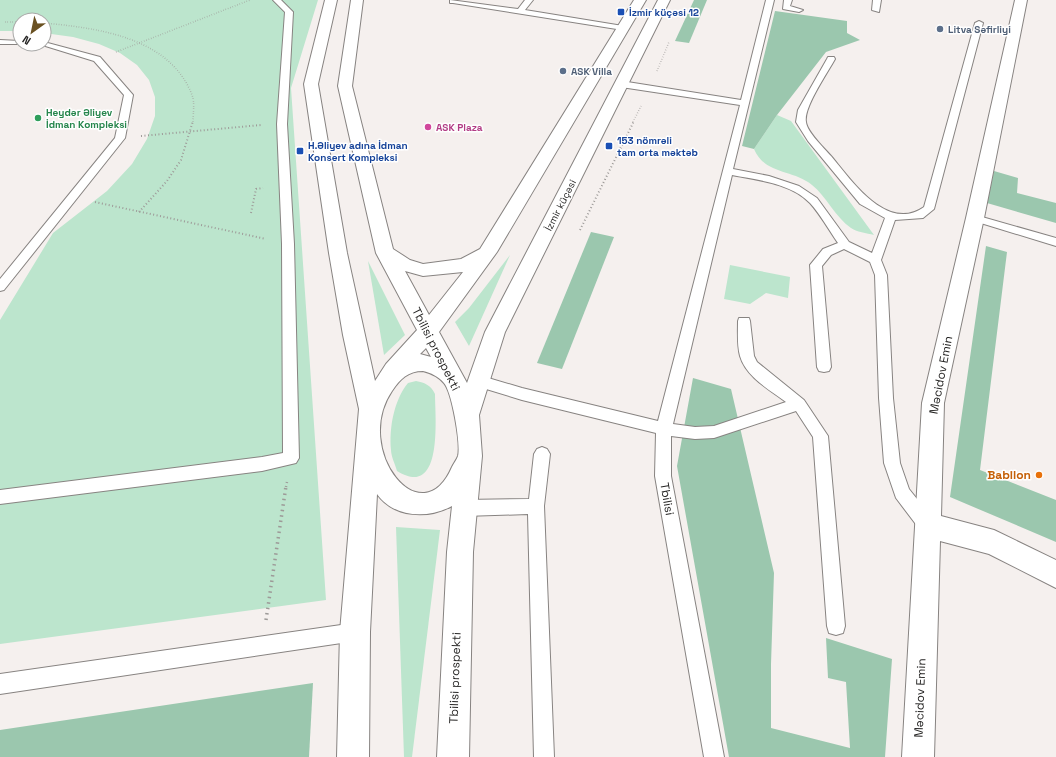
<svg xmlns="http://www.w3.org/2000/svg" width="1056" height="757" font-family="'Space Grotesk',sans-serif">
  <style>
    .green { fill: #bce5cd }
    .forest { fill: #9bc7ae }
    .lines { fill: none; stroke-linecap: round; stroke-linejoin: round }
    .lane-casing { stroke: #878381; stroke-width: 2 }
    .street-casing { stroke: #878381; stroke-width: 2 }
    .primary-casing { stroke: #878381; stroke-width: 2 }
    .path-far3 { stroke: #9d9a98; stroke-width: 1.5; stroke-dasharray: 0.5 2; stroke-linecap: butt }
    .path-far2 { stroke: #9d9a98; stroke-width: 2; stroke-dasharray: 1 2.5; stroke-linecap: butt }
    .path-far1 { stroke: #9d9a98; stroke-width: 2.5; stroke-dasharray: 1 3; stroke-linecap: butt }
    .path { stroke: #9d9a98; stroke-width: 3.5; stroke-dasharray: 1.5 4; stroke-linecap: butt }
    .lane { fill: #fff; fill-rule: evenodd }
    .street { fill: #fff; fill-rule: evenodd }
    .primary { fill: #fff; fill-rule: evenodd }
    .transit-dot { fill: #1a4fb4; stroke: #fff; stroke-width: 1.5 }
    .service-dot { fill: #5c6f8a; stroke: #fff; stroke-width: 1.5 }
    .leisure-dot { fill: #2e9e5b; stroke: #fff; stroke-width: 1.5 }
    .hotel-dot { fill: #d1479c; stroke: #fff; stroke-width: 1.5 }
    .food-dot { fill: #e8710a; stroke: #fff; stroke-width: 1.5 }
    .labels { text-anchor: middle; stroke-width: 3; stroke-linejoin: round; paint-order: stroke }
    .far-transit-label { font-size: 10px; font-weight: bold; fill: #164399; stroke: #fff; text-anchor: start }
    .far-service-label { font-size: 10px; font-weight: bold; fill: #4e5e75; stroke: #fff; text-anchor: start }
    .far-leisure-label { font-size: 10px; font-weight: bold; fill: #27864d; stroke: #fff; text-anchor: start }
    .far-hotel-label { font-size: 10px; font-weight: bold; fill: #b23c85; stroke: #fff; text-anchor: start }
    .far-street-label { font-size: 10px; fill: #262524; stroke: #fff }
    .street-label { font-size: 12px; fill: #262524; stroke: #fff }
    .food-label { font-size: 12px; font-weight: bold; fill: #c56008; stroke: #fff; text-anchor: end }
  </style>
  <rect width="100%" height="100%" fill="#f5f0ee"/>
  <g class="green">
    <path d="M0,0H318L291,88L326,600L0,644V320L53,233L107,191L132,164L147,139L155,116V97L149,80L137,65L120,53L99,44L73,37L44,33V20H20V31H0Z"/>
    <path d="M777,115L791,121L874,235C867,233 856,232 851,228C836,218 826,196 812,185C792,169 765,175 754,149Z"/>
    <path d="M510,255L469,346L455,322L469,308Z"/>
    <path d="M368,261L405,335L384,355Z"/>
    <path d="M730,265L790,277L788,298L766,293L750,304L724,299Z"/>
    <path d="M416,381C425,383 431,385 435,394C435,417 444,500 397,471C395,464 391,456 391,450C389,428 394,400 408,383Z"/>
    <path d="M396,527L440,530L412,757H404Z"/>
  </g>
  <g class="forest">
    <path d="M694,0H707L689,43L675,41Z"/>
    <path d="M775,11L847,21V33L860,40L826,52L777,115L754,149L742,146Z"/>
    <path d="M994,171L1018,178L1017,193L1056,203V223L987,203Z"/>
    <path d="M591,232L614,237L562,369L537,363Z"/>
    <path d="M986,246L1007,252L980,470L1056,500V542L950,497Z"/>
    <path d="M693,378L731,389L774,573L771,664V728L850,748L846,682L828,678L826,638L892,659L885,757H729L677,466Z"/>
    <path d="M313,683L309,757H0V730Z"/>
  </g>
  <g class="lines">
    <defs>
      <g id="lane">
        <path d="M273,0H281L293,12L287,124L294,244L299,458L296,463L262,471L0,504V490L262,457L283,453L282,244L277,124L285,12Z"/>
        <path d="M450,0L518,9L525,0H533L525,10L623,26L627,28L623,30L453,3H450Z"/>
        <path d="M766,0H774L733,169L769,176L799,186L817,198L849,242L872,253L885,218L860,204L808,141L796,122L798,110L827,59L828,57H834L835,59C828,72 803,108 806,122C807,132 824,148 831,156C852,181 887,233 924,207L975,23L979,21L983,23L934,209L923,218L895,220L881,260L887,275L893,398L900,463L909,489L933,519L935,525L933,531L927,533L921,531L896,498L884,463L879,398L875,275L870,262L844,249L831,255L822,266L831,367L829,371L824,372L819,371L817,367L810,265L823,249L838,243C829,230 820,214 810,203C791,183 757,180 732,175L673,424L695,427L714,426L786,402C770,390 746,377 740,356C737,345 738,332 738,321L739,318H749L750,321L754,356L757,362L804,400L828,436L845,626L843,633L836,635L829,633L827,626L813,437L796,411L714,438L695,439L671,436V476L724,757H704L655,476L656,433L522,400L473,385L471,381L473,377L478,375L522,388L658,421L740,105L621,87L617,84L621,81L741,100Z"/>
        <path d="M784,0H792L790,6L803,10L799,12L783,9Z"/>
        <path d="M873,0H881L879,12L872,10Z"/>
        <path d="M0,40L20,41V44H23H0Z"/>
        <path d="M44,42L100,57L133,95L125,138L4,290L0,291V279L115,138L124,95L94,61L39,44H44Z"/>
        <path d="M975,215L1056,238V246L971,220L969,218Z"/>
        <path d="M542,447L547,449L550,454L544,506L554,757H534L528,514L464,516L458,513L456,508L458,503L464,500L529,499L534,454L537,449Z"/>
        <path d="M355,623L362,625L364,632L362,639L355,641L0,694V674Z"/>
      </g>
      <path id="street" d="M1015,0H1027L984,218L944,403L941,516L994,530L1056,560V588L989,554L940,541L934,757H902L922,403L966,218Z"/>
      <path id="primary" d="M325,0H337L318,84L347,253L375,381L386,364L417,330L376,253L338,86L351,0H363L352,86L393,249L410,260L423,264L461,259L480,249L634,0H646L497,252L439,332L467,383L485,332L658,0H670L505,332L479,415L482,456L473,552L469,757H437L447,552L452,506C428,519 394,518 377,494L370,632L369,757H337L340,632L359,409L343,335L329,253L304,84ZM405,271L423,276L463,272L429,315ZM426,348L431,357L420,354ZM423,371C431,373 438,376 444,383C452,392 461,444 458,456C457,459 454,463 452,467C422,537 352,450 392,391C400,379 408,371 423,371Z"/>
    </defs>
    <use href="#lane" class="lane-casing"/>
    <use href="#street" class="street-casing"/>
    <use href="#primary" class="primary-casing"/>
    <g class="path-far3">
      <path d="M5,22H20"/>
      <path d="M44,23C97,28 170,37 192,95C195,102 193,114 193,122"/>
      <path d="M116,52L250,0"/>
      <path d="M657,71L669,42"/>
      <path d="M633,122L641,106"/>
    </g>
    <g class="path-far2">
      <path d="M141,136L261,125"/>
      <path d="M95,202L266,239"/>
      <path d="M139,212L167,181L181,160L193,121"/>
      <path d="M251,213L256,189L263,188"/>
      <path d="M580,230L634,121"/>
    </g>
    <path class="path-far1" d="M286,487L287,482"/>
    <path class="path" d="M266,620L286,486"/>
    <use href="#lane" class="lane"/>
    <use href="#street" class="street"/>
    <use href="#primary" class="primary"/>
  </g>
  <g class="transit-dot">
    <rect x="617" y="8" width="8" height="8" rx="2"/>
    <rect x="605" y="142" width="8" height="8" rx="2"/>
    <rect x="296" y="147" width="8" height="8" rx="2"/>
  </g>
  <g class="service-dot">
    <circle cx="940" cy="29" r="4"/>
    <circle cx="563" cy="71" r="4"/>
  </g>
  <circle class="leisure-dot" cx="38" cy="118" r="4"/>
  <circle class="hotel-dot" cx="428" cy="127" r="4"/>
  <circle class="food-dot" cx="1039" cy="475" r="4"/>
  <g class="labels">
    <g class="far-transit-label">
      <text x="629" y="16">İzmir küçəsi 12</text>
      <text x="617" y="144">153 nömrəli<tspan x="617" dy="12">tam orta məktəb</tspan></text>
      <text x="308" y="149">H.Əliyev adına İdman<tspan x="308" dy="12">Konsert Kompleksi</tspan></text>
    </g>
    <g class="far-service-label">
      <text x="948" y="33">Litva Səfirliyi</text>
      <text x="571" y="75">ASK Villa</text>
    </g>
    <g class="far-leisure-label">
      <text x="46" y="116">Heydər Əliyev<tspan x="46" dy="12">İdman Kompleksi</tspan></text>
    </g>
    <g class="far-hotel-label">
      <text x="436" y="131">ASK Plaza</text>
    </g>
    <g class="far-street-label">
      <text transform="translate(560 205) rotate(-63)" y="4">İzmir küçəsi</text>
    </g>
    <g class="street-label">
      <text transform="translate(436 349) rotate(63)" y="4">Tbilisi prospekti</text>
      <text transform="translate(941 375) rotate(-79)" y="4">Məcidov Emin</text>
      <text transform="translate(667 499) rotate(80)" y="4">Tbilisi</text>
      <text transform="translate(455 678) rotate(-88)" y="4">Tbilisi prospekti</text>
      <text transform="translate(920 698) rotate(-88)" y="4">Məcidov Emin</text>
    </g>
    <g class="food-label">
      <text x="1031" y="479">Babilon</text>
    </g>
  </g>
  <g transform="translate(32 32) rotate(213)"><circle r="19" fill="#ffffff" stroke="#a8a8a7"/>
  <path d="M0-3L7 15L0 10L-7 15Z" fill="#6a5122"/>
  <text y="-6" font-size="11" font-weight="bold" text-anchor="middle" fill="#262524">N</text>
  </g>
</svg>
